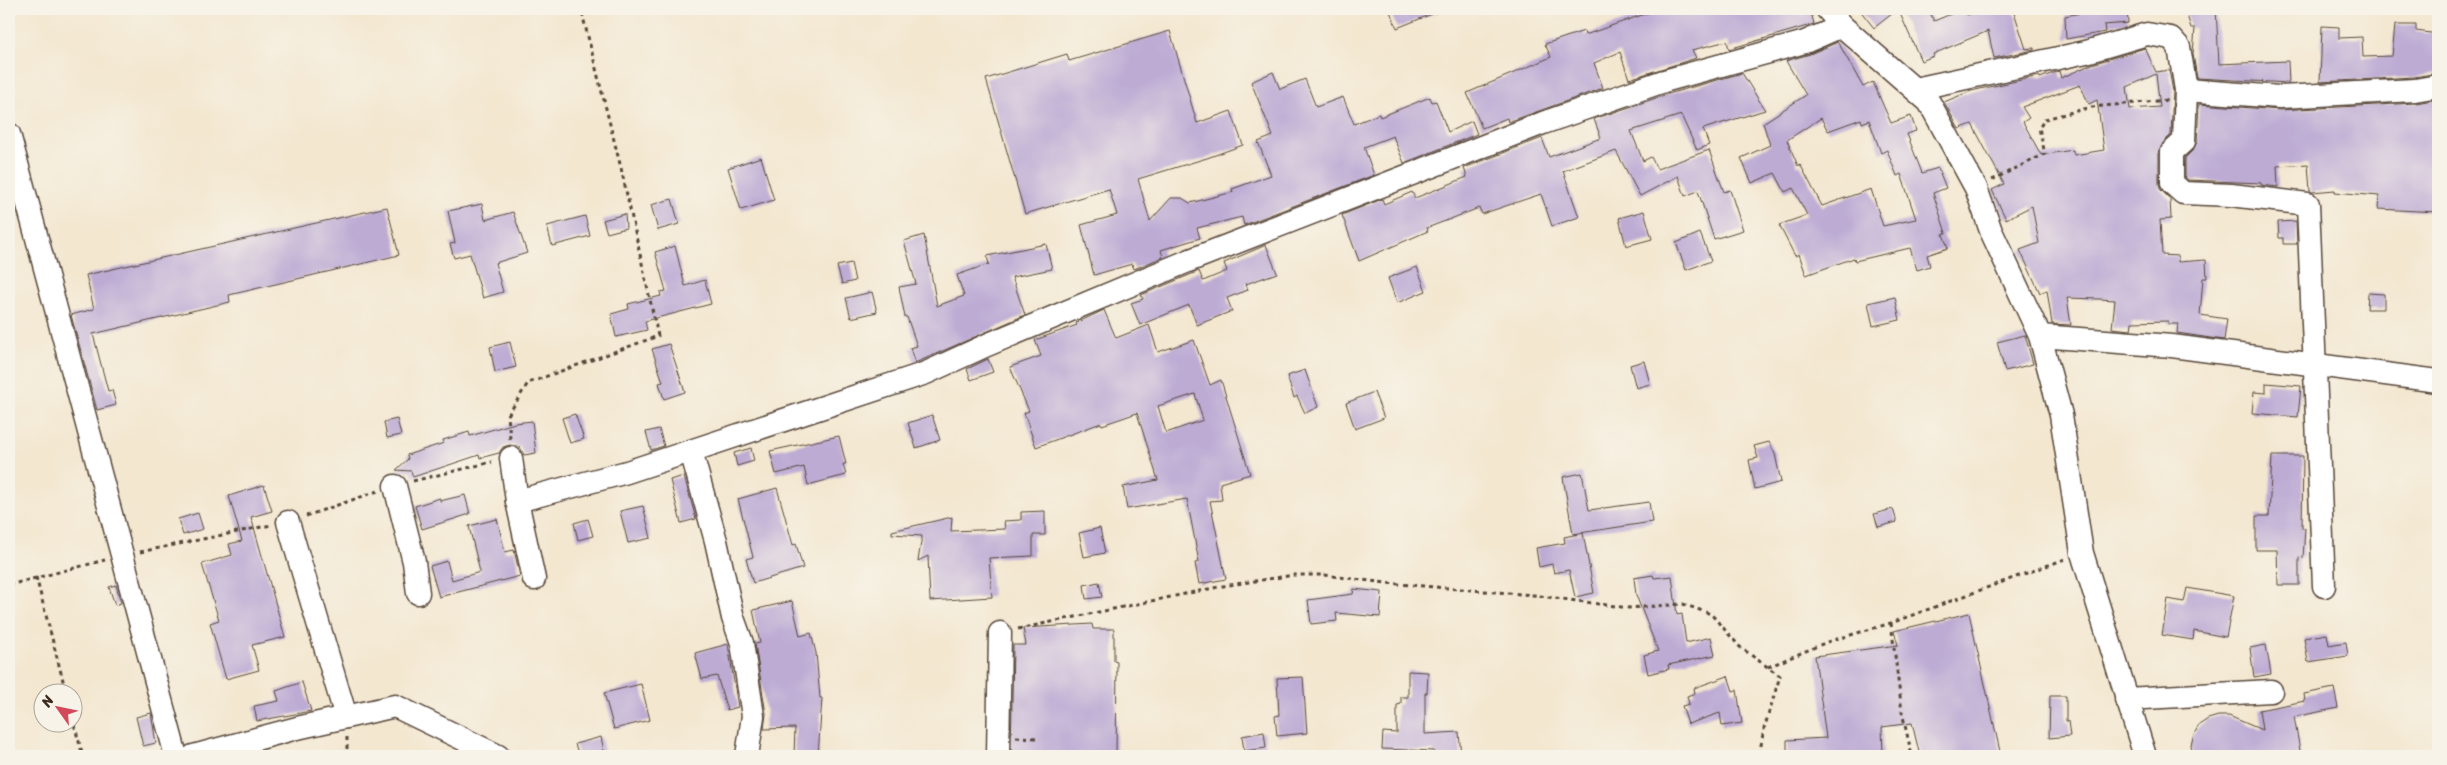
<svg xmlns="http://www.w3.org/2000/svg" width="2447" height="765" font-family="Sriracha,sans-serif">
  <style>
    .building { fill: #bdabd4; fill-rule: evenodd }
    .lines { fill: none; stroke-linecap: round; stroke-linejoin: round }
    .minor-casing { stroke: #574639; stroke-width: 25 }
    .path { stroke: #574639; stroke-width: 3; stroke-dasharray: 4 4; stroke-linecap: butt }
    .minor { stroke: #fff; stroke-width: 22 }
  </style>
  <rect width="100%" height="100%" fill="#f7f3e8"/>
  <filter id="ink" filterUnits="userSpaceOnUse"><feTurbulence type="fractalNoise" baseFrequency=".02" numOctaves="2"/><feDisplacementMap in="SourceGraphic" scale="10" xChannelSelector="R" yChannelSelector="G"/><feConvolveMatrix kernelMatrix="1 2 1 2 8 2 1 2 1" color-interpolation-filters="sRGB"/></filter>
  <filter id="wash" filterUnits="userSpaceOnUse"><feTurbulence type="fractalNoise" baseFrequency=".0096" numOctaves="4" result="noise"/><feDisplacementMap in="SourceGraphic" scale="20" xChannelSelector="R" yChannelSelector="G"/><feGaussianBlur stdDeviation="1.12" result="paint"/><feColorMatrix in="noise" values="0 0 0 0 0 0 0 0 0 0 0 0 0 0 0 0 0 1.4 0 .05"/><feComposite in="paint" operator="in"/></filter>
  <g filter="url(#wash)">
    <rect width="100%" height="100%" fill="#f3e7d0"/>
    <g id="blocks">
      <g class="building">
        <path d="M1389,9H1442V10L1397,28Z"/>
        <path d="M1659,9H1810L1814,24L1729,49L1727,41L1692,50L1696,58L1629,79L1620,52L1594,63L1603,88L1508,122L1507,118L1482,128L1467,93L1551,57L1545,44L1584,31L1585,35Z"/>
        <path d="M1859,9H1898L1874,28Z"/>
        <path d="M1898,9H1928L1934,21L1963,9L1967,15L1987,9H2013L2026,49L2034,48V50L1994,58L1988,31L1933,54L1934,56L1921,61Z"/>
        <path d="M2102,9H2127L2128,23L2104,25L2105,32L2066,39L2065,16Z"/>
        <path d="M2185,9H2216L2219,64L2288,61L2289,83L2197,78L2193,54L2195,28H2191Z"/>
        <path d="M2395,25H2416V31L2438,34V73L2414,77L2320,82L2322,26L2339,27V38L2362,37L2363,57L2392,56Z"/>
        <path d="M1170,31L1197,123L1231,111L1243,145L1207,158L1138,179L1150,221L1171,198H1182L1190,203L1233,192L1232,189L1271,175L1258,142L1273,136L1251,82L1273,72L1280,89L1305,79L1316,107L1343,97L1354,124L1379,114L1380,117L1430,97L1432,102L1436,101L1448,132L1472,121L1477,134L1404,163L1393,136L1364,147L1374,175L1244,225L1242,217L1197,228L1200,238L1161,250L1163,257L1134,269L1132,264L1094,275L1081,225L1117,215L1109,189L1025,214L986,79L1067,54L1069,61Z"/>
        <path d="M1838,42L1863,87L1873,82L1891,123L1911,116L1916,131L1907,134L1922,173L1938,168L1946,188L1933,193L1946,233L1943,234L1948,248L1927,255L1930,266L1917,270L1910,248L1855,261L1854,258L1806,275L1799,254L1795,256L1779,225L1807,215L1793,188L1785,192L1775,173L1752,183L1741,158L1770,145L1763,123L1806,95L1786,61L1810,54ZM1821,118L1828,131L1861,119L1862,123L1869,120L1881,153L1887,150L1897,176L1901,174L1916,219L1883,226L1871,189L1822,206L1800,164L1798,166L1787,140Z"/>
        <path d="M2145,48L2156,72L2169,70L2173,91L2171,135L2163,143L2159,152V183L2160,189L2170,199L2171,219L2160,220L2162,255L2178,256V262L2206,260L2207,278H2203L2200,315L2227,319L2224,340L2177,333L2178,324H2168V321L2132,322L2131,330L2112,328L2115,300L2099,299L2067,298L2071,325L2052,324L2047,290L2040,293L2020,250L2039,243L2032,206L2006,219L1992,190L2004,184L1972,124L1959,129L1944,102L1971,91L2039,76L2040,78L2059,71L2061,78L2092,64ZM2156,74L2160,107L2130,109L2127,87ZM2080,85L2089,104L2097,100L2104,150L2074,155L2073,150L2041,155L2023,122L2029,118L2022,107Z"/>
        <path d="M1742,73L1765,110L1703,129L1709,145L1697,150L1681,115L1631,131L1643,161L1651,157L1657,169L1709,150L1724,192L1730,190L1743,230L1714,239L1698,191L1685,196L1678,176L1640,196L1616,151L1563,171L1579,217L1552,226L1541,194L1482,214L1479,208L1427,228L1428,231L1359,261L1342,215L1382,199L1384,204L1412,192L1415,198L1467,177L1464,168L1542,138L1549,157L1601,138L1594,119L1668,94Z"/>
        <path d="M2438,99V212L2378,209L2379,196L2335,192V190L2312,192L2310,191L2308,164L2277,166L2278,187L2261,185V183L2188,180L2185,177V158L2193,150L2197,142L2199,104L2280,110L2416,103Z"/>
        <path d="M761,157L774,200L741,210L728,168Z"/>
        <path d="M672,199L679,224L658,230L651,205Z"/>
        <path d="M482,204L485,220L513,212L527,253L495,263L503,292L483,298L470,254L454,258L450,244L455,243L448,211Z"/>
        <path d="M387,207L399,255L229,295L230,302L93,334L108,391L112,390L116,405L97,410L71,315L94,309L86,275Z"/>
        <path d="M1644,211L1652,239L1626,246L1619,218Z"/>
        <path d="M625,214L626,228L607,233L603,220Z"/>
        <path d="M585,216L590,236L552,246L547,226Z"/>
        <path d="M2296,221L2297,244H2283V238H2279L2278,222Z"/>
        <path d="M1700,233L1711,261L1686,270L1676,243Z"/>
        <path d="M924,235L937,306L964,296L957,275L989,264L987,256L1046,244L1052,269L1012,277L1025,315L915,363L910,348L917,346L907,317H905L899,287L916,284L904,241Z"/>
        <path d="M1266,245L1277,273L1246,284L1248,290L1227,298L1232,311L1197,325L1189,305L1140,325L1131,303L1143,299L1141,295L1199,271L1203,281L1227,271L1224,263Z"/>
        <path d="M675,246L685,286L705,280L711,304L645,321L647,330L616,337L611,314L629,309L628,304L661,296L660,292L666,291L655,252Z"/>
        <path d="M851,263L855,281L842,284L837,266Z"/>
        <path d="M1417,267L1426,291L1397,303L1388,278Z"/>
        <path d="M872,292L877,312L851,318L846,298Z"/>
        <path d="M2368,293L2384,294V309H2367Z"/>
        <path d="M1895,297L1900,320L1873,326L1868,303Z"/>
        <path d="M1104,310L1116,338L1149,325L1158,352L1194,340L1210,385L1221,380L1250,474L1220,483L1222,500L1210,501L1226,579L1199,584L1195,563L1199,562L1187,499L1127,509L1123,487L1158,480L1137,413L1102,425L1101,423L1036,447L1024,413L1029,411L1010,367L1041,356L1035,340L1077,325L1076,323ZM1195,394L1203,420L1166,433L1158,406Z"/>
        <path d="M2025,335L2033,364L2005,371L1997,342Z"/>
        <path d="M510,342L516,367L495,372L490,347Z"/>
        <path d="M669,344L685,392L664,399L659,383L663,382L652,349Z"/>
        <path d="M988,359L993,372L971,380L967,369Z"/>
        <path d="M1644,361L1650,384L1636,388L1630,365Z"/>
        <path d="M1305,370L1318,407L1305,413L1297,396L1294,398L1287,376Z"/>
        <path d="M2266,383L2301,386L2298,417L2252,413L2254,392L2266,393Z"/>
        <path d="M1374,392L1384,418L1355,429L1346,403Z"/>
        <path d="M575,414L584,439L570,443L562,418Z"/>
        <path d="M932,415L940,440L916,448L908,423Z"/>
        <path d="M397,419L401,435L387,438L384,422Z"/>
        <path d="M532,421L536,453L524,455L520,447L510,445L503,447L499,453L480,458L479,455L413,477L411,471L396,470L408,459L407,455L444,443L443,440L469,432L470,436L515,423Z"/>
        <path d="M659,429L664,446L651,450L646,432Z"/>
        <path d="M839,436L846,464H843L846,475L808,485L804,467L776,474L770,451Z"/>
        <path d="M1769,442L1775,454L1781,482L1755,489L1749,460L1758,458L1754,446Z"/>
        <path d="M751,448L754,461L737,466L734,453Z"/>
        <path d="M2272,456H2303L2302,528H2305L2303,558L2299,557V585H2278L2277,550H2256V516H2269Z"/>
        <path d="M1582,473L1589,510L1649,502L1652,522L1573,534L1563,477Z"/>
        <path d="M684,476L696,519L681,523L670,480Z"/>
        <path d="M264,485L272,511L251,517L285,637L252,645L259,670L226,679L210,623L219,620L202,564L232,555L229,544L242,541L229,496Z"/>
        <path d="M777,488L793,545L796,544L803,568L753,583L746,559L753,557L738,499Z"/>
        <path d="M465,495L470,514L422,529L415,506L440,498V501Z"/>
        <path d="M643,506L651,538L628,543L620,511Z"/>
        <path d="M1893,509L1897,522L1878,527L1874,514Z"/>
        <path d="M1045,511V535H1033V556L989,558L992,597L930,601L928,556L918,561L922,536L892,534V531L952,517L951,531L1005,529L1004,521L1021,520V512Z"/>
        <path d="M198,513L203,529L183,535L178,519Z"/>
        <path d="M497,519L505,552L514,550L520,576L439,597L430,566L447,561L452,580L480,572L469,526Z"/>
        <path d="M588,519L593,536L578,540L574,523Z"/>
        <path d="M1100,528L1105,553L1084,557L1079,533Z"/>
        <path d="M1583,533L1594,593L1575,597L1569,570L1554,573L1552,564L1539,567L1536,548L1565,543L1564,537Z"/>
        <path d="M1653,575L1654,578L1672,576L1677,615L1682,614L1686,643L1711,637L1715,655L1668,665L1669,669L1648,674L1644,655L1658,651L1636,595L1634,578Z"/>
        <path d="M1099,582L1102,597L1086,599L1084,585Z"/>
        <path d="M116,585L121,603L115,605L109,587Z"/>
        <path d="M2187,588L2234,596L2226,637L2194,631L2193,640L2162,635L2168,599L2184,602Z"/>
        <path d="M1354,589L1382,592L1380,617L1336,613L1337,621L1311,624L1308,600L1353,594Z"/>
        <path d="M792,601L800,636L811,633L816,653L820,698H822L818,756L794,755L795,728L764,729L766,714L755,644L760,643L753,610Z"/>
        <path d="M1969,613L2001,756H1920L1912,723L1882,727L1883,756H1787V740L1826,738L1815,656L1898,645L1894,631Z"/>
        <path d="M1092,624L1093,629H1114V661L1117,662L1116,756H1011L1013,645H1026L1023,628Z"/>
        <path d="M2327,634L2329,645L2346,642L2348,656L2308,662L2304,638Z"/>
        <path d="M728,644L738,707L727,710L717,676L702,679L695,653Z"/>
        <path d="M2266,645L2271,674L2254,677L2250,648Z"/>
        <path d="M1408,671L1428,672L1427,693H1425V734L1459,732L1461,756H1434V751L1382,749L1383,732L1397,733V705L1401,704V697H1408Z"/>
        <path d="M1728,676L1733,691L1737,690L1742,723L1722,726L1720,713L1688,724L1682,706L1689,704L1687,696L1695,693L1694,688Z"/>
        <path d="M1303,677L1307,733L1277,736L1275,716L1279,715L1277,678Z"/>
        <path d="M302,682L311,711L257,721L254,706L279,701L276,691Z"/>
        <path d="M641,684L650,720L614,729L604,693Z"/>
        <path d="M2334,688L2338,708L2294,717L2301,756H2193L2191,745L2194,734L2199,725L2208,719L2218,716H2229L2262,730L2259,710L2305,701L2304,694Z"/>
        <path d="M2050,696H2066V721H2068L2070,736L2049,738Z"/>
        <path d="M151,713L156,743L143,746L136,717Z"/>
        <path d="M1264,732L1266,748L1244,751L1242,736Z"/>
        <path d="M601,737L604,751L579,756L575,744Z"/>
      </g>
    </g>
  </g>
  <g filter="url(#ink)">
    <use href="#blocks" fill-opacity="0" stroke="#574639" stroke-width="1"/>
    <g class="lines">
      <defs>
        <g id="minor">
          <path d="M1827,9L1842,26L1929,102L1976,188L1991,231L2040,336L2061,415L2082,553L2145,756"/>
          <path d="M1915,89L2086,52L2147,34L2171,38L2179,47L2186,90L2184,141L2172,152V183L2183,193L2231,195L2308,204L2324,586"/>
          <path d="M2186,90L2279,97L2415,90L2438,86"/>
          <path d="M9,134L176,756"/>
          <path d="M2040,336L2172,346L2438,381"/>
          <path d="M691,451L716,541L733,618L742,643L753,716L747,756"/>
          <path d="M511,458L517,501L534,579"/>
          <path d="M395,486L414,562L418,593"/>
          <path d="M517,501L627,472L926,373L987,345L1188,261L1543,123L1664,81L1805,42L1842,26"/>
          <path d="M288,522L346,717"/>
          <path d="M2126,699L2271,691"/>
          <path d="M193,756L297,728L395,706L498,756"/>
          <path d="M998,756L1000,633"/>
        </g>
      </defs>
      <use href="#minor" class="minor-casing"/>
      <g class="path">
        <path d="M1992,180L2045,154L2039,128L2045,119L2092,107L2168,100"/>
        <path d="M510,439L508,415L528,383L658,336L621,168L581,9"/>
        <path d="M413,481L492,462"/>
        <path d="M306,516L378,491"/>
        <path d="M140,552L271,525"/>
        <path d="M36,577L66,692"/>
        <path d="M9,585L105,560"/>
        <path d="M1891,623L1902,712L1912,756"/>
        <path d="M1018,629L1223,586L1294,575H1324L1386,583L1533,595L1629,608L1683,604L1711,614L1740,647L1780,676L1764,729L1759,756"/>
        <path d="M1768,667L1827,642L1891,623L2065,559"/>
        <path d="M72,717L83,756"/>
        <path d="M347,737V756"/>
        <path d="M1016,737L1038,738"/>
      </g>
      <use href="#minor" class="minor"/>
    </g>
  </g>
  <rect width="2447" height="765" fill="none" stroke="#f7f3e8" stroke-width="30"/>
  <g transform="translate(58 708) rotate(303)"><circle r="24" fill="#f7f3e8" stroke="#aca397"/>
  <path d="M0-4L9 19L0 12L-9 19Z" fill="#d1495b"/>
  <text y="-8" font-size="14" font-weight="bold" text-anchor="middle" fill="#3b2a1e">N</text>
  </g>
</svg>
